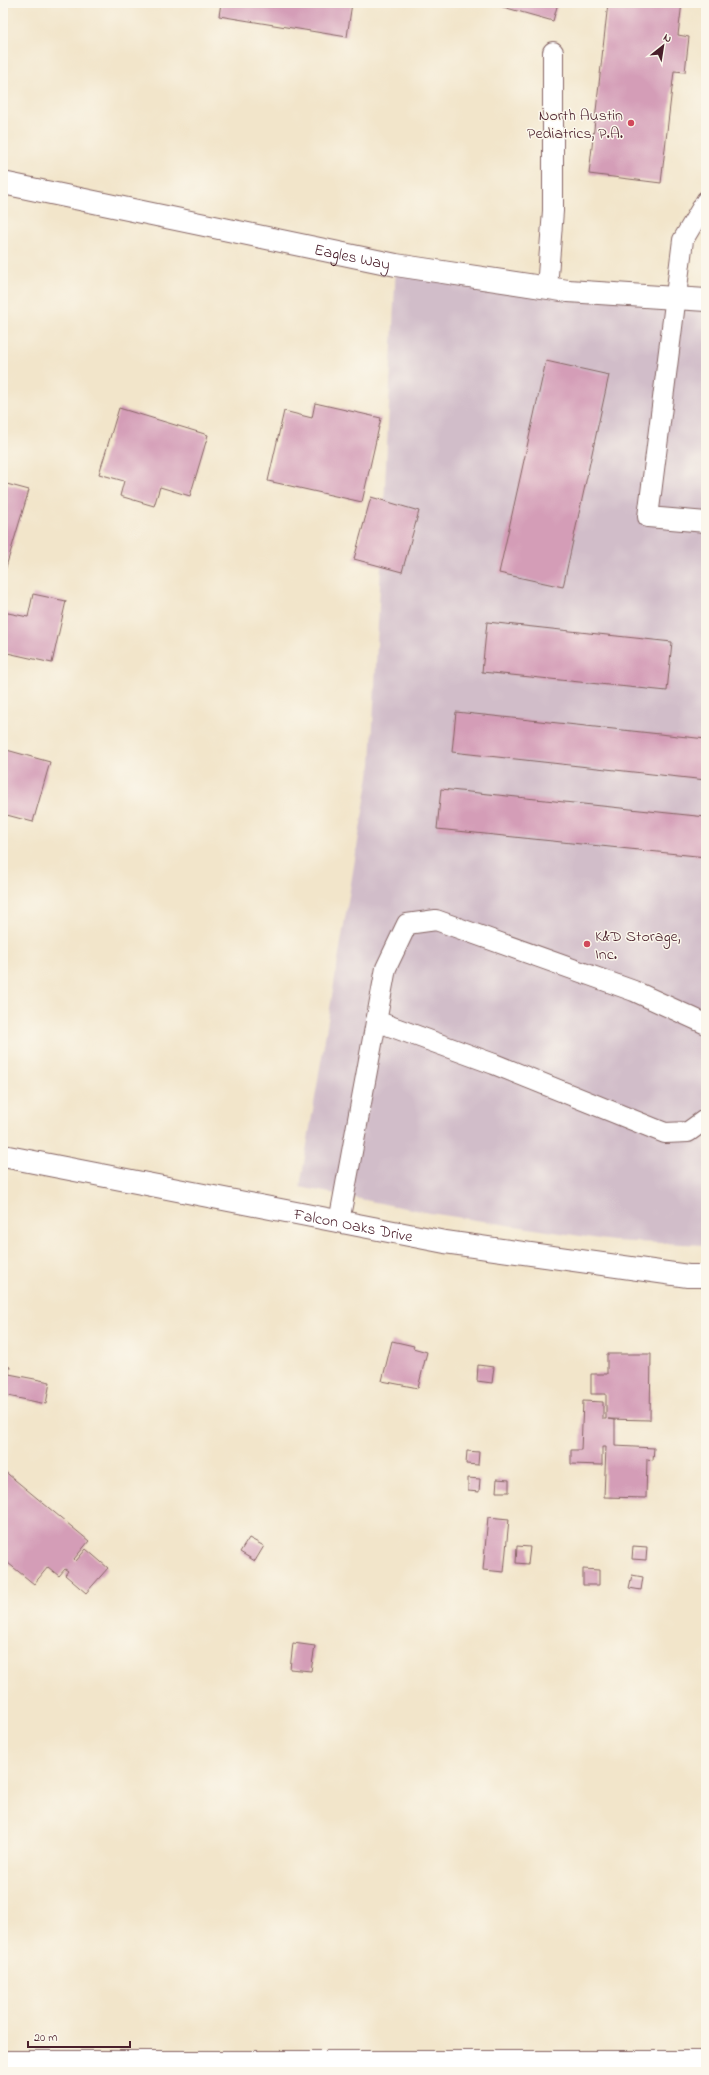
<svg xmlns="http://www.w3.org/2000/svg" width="709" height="2075" font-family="'Indie Flower',sans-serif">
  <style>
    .industrial { fill: #d1bdc9 }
    .building { fill: #d49db7 }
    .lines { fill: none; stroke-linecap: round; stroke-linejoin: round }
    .service-casing { stroke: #856463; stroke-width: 22 }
    .minor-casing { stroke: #856463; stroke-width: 24 }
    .tertiary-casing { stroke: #856463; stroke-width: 24 }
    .service { stroke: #fff; stroke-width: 20 }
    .minor { stroke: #fff; stroke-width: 22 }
    .tertiary { stroke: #fff; stroke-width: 22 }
    .poi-dot { fill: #d1495b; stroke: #fbf7ec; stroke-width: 1.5 }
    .labels { text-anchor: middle; stroke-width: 3; stroke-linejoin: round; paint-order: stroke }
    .poi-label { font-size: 16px; fill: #4a1f2b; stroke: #fbf7ec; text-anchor: end }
    .street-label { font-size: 16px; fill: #4a1f2b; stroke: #fbf7ec }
  </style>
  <rect width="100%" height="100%" fill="#fbf7ec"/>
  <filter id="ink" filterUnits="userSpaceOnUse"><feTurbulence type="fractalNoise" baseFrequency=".025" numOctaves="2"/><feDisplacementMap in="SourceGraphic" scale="8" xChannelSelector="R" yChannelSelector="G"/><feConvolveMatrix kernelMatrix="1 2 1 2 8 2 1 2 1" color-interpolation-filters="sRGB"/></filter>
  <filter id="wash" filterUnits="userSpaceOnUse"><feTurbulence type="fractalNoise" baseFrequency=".012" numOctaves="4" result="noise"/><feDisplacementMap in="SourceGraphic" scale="16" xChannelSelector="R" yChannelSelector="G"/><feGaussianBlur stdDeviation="0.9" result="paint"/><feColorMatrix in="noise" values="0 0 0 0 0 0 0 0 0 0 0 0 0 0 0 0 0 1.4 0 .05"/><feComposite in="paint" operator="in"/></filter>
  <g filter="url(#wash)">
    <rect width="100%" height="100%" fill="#f2e5ca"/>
    <path class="industrial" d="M396,265L706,299V1245L613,1241L430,1213L300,1187L371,764Z"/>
    <g id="blocks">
      <g class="building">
        <path d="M221,3H352L347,37L219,16Z"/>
        <path d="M489,3H558L553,21Z"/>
        <path d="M608,3H682L678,35L689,37L685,72L674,71L661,183L589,174Z"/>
        <path d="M546,361L609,375L563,587L499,573Z"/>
        <path d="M315,403L381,418L362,502L268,481L284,411L312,418Z"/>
        <path d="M119,408L208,435L190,496L160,487L154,506L120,496L124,481L99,474Z"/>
        <path d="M3,483L29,490L3,577Z"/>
        <path d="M371,497L419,511L402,572L354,559Z"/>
        <path d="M33,594L66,601L52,663L3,652V612L28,617Z"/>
        <path d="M487,622L672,642L667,691L482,672Z"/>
        <path d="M456,712L706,739V780L452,752Z"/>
        <path d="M3,749L50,762L33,822L3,814Z"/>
        <path d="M441,789L706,817V857L437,829Z"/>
        <path d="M392,1341L414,1346L413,1348L427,1352L418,1388L382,1381Z"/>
        <path d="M607,1354H651L650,1420L608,1419L615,1420V1446L654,1448L653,1460L647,1459L646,1498L604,1497L606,1447H602V1465L571,1464V1450H581L583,1401L603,1402V1419H606V1394H591V1374H607Z"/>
        <path d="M3,1365L10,1367L9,1374L50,1382L46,1404L3,1395Z"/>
        <path d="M478,1365L494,1367L492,1383L477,1381Z"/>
        <path d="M467,1451L479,1452L478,1465L466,1464Z"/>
        <path d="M3,1470L89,1541L74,1559L76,1561L86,1549L108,1568L86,1593L65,1575L68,1571L65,1569L59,1576L48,1567L34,1584L3,1559Z"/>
        <path d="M468,1478L480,1479L479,1492L468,1491Z"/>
        <path d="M497,1479L509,1480V1492H496Z"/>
        <path d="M488,1517L509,1519L504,1572L483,1570Z"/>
        <path d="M249,1538L264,1546L255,1561L240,1552Z"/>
        <path d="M517,1546L530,1547L528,1564L516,1563Z"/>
        <path d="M633,1546L647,1547L646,1560L632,1559Z"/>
        <path d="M583,1569L599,1570V1585H583Z"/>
        <path d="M632,1575L643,1577L641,1590L629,1588Z"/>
        <path d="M293,1643L315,1646L311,1671L290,1669Z"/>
      </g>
    </g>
  </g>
  <g filter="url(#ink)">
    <use href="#blocks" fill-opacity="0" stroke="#856463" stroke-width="1"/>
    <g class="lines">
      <defs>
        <g id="service">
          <path d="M706,201L683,240L648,517L706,522"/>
          <path d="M547,288L553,211V52"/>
          <path d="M376,1021L494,1064L665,1133L688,1132L706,1119"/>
          <path d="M339,1222L386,968L407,924L436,920L634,991L706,1024"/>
        </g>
        <g id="minor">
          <path id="s1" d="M3,183L396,265L568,291L706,300"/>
          <path id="s2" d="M3,1156L445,1242L688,1276H706"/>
        </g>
        <path id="tertiary" d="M3,2062H706"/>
      </defs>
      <use href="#service" class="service-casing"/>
      <use href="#minor" class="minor-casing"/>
      <use href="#tertiary" class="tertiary-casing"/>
      <use href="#service" class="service"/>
      <use href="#minor" class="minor"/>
      <use href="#tertiary" class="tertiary"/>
    </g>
  </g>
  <g class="poi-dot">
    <circle cx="631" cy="123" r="4"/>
    <circle cx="587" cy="944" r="4"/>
  </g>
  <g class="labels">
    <g class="poi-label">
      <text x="623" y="120">North Austin<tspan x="623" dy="18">Pediatrics, P.A.</tspan></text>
      <text x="595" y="941" text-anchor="start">K&amp;D Storage,<tspan x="595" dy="18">Inc.</tspan></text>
    </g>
    <g class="street-label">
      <text dy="6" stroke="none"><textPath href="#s1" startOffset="357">Eagles Way</textPath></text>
      <text dy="6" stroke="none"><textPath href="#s2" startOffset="357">Falcon Oaks Drive</textPath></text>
    </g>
  </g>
  <rect width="709" height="2075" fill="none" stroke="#fbf7ec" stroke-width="16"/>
  <g transform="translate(663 46) rotate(30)" stroke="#fbf7ec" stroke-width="3" paint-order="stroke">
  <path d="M0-3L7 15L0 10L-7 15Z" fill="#4a1f2b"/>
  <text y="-6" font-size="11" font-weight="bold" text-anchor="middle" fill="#4a1f2b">N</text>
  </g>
  <path d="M28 2041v6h102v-6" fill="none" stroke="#4a1f2b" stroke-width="2"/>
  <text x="34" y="2041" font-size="12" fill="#4a1f2b" stroke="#fbf7ec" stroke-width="3" paint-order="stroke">20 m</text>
</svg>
